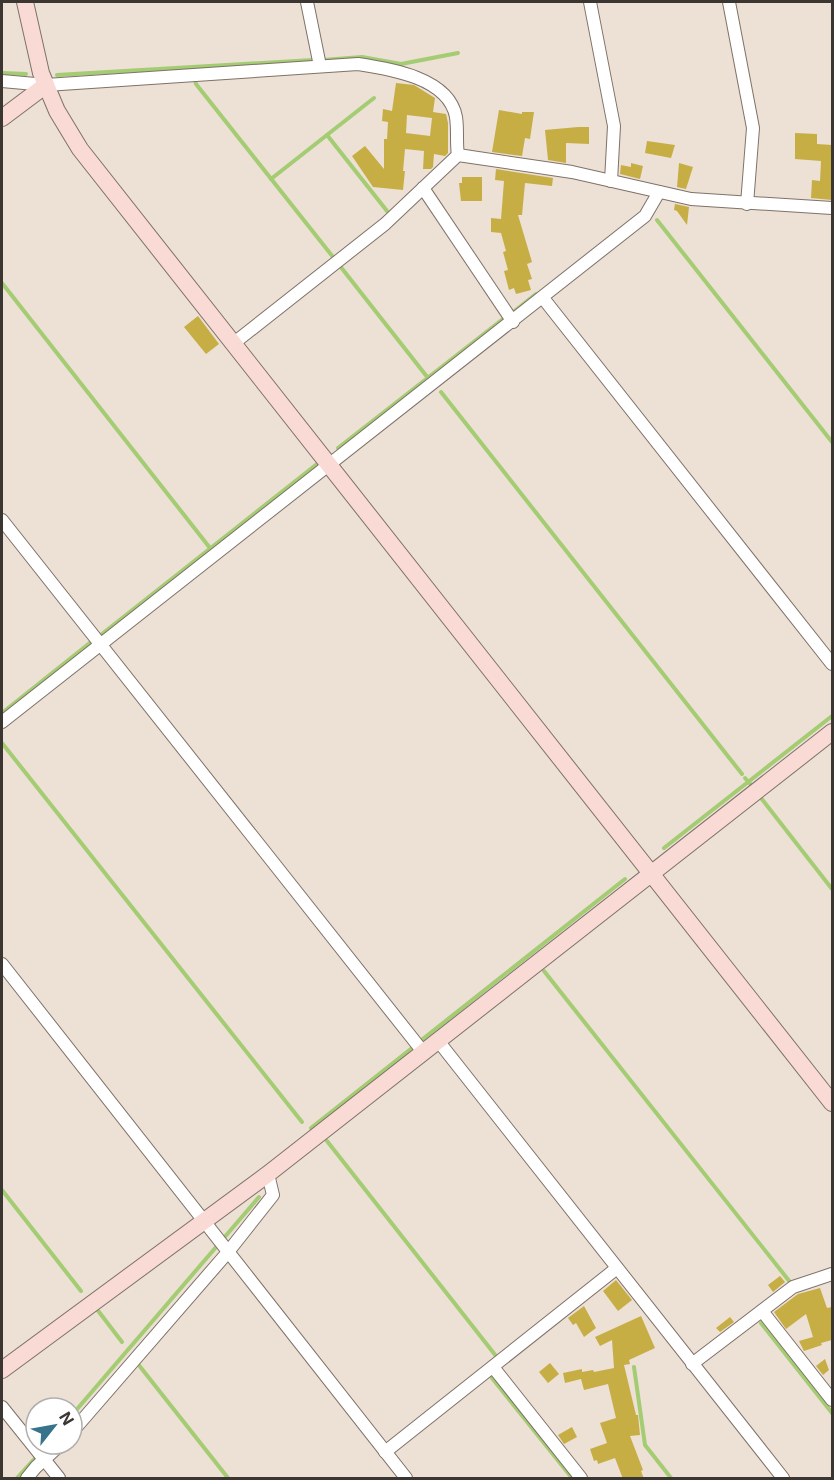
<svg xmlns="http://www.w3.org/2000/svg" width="834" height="1480" font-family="Inter,sans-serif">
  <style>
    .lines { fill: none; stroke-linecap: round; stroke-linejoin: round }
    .stream { stroke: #a4cc72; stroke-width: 4 }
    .building { fill: #c6ae45; fill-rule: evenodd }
    .street-casing { stroke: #7e7269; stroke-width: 14 }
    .secondary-casing { stroke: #7e7269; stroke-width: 18 }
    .street { stroke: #fff; stroke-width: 12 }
    .secondary { stroke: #f9dad5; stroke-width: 16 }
  </style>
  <rect width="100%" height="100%" fill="#ede0d5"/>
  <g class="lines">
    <g class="stream">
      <path d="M323,60L362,57L401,64L458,53"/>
      <path d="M2,73L26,74"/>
      <path d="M57,75L313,60"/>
      <path d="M195,80L196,84L333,257"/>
      <path d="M327,135L387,211"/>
      <path d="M271,179L374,98"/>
      <path d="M657,220L832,442"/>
      <path d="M340,266L428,378"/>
      <path d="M2,283L210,548"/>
      <path d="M512,313L536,294"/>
      <path d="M441,392L742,774"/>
      <path d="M338,448L503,319"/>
      <path d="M102,634L317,464"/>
      <path d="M2,713L91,642"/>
      <path d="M2,743L302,1122"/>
      <path d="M745,778L752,786"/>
      <path d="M761,798L832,889"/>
      <path d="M664,848L832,716"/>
      <path d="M544,971L790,1282"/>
      <path d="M419,1042L625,879"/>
      <path d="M311,1128L412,1048"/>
      <path d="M327,1141L496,1356"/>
      <path d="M2,1190L81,1291"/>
      <path d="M96,1308L122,1342"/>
      <path d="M761,1323L832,1413"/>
      <path d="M138,1364L228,1478"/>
      <path d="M634,1367L645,1445L671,1478"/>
      <path d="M492,1378L572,1478"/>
      <path d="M72,1415L259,1197"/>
      <path d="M17,1478L37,1456"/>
    </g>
  </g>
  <g class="building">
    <path d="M396,83L414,85L435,98L433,112L446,114L448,123V153L445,156L434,154L433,167L431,169H423L424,151L405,149L403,171H405L403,190L373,187L352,156L365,146L384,169V139H387L388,122L382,121L383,109L392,111ZM407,115L432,118L430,136L406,133Z"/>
    <path d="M499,110L522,114V112H534L530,139L525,138L522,156L492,152Z"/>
    <path d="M578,127H589V144L566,143V163L548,160L545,130Z"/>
    <path d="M795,133L817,134V144L832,145V200L811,198L812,180L820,181L821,161L795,159Z"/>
    <path d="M647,141L675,145L671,158L645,153Z"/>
    <path d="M631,163L643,166L640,179L620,174L621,165L631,167Z"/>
    <path d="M679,163L693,167L686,189L677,187Z"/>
    <path d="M496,169L553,178L552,186L525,183L522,215H518L532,262L527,264L532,279L528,280L531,290L516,294L514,288L509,290L504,271L508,270L503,252L506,251L501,233L491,232V218L501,219L504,181L495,180Z"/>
    <path d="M462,177H482V201H461L459,183H462Z"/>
    <path d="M675,204L689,207L687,225L677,211L674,210Z"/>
    <path d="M198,316L219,344L206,354L184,327Z"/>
    <path d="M780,1276L785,1282L773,1292L768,1285Z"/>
    <path d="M616,1280L632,1300L618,1311L603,1291Z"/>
    <path d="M820,1288L827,1308L832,1307V1340L821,1343L822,1345L804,1351L799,1341L813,1337L806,1314L786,1329L774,1312L798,1294Z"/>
    <path d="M584,1306L596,1328L584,1337L576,1323L573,1325L568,1318Z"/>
    <path d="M641,1316L655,1348L629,1360L630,1364L624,1365L636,1415H638L640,1435L630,1436L643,1470L641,1471L644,1479H623L615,1458L598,1464L597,1460L594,1461L590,1449L607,1443L600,1423L616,1418L608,1384L584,1390L581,1379L565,1383L563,1373L582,1369V1372L593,1370L594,1372L614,1368L612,1340L600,1346L595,1337Z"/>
    <path d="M730,1317L734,1322L720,1332L716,1328Z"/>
    <path d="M825,1359L829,1370L823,1375L816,1366Z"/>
    <path d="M550,1363L559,1374L548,1383L539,1372Z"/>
    <path d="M572,1427L577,1437L564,1444L558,1435Z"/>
  </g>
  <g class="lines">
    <defs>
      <g id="street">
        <path d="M307,2L320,66"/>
        <path d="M590,2L614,126L611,181"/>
        <path d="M729,2L753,128L747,204"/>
        <path d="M2,81L46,85L358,64C391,69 449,78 456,117C458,130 456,143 458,155"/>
        <path d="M423,188L513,322"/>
        <path d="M543,298L832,664"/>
        <path d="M234,343L385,224L458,155L572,172L691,199L832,208"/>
        <path d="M2,520L424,1053"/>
        <path d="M2,722L645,216L659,192"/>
        <path d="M2,964L406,1478"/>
        <path d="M439,1042L783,1478"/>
        <path d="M762,1311L832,1400"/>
        <path d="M692,1364L793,1287L832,1274"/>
        <path d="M493,1367L581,1478"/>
        <path d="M2,1407L59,1478"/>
        <path d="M72,1432L228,1252L273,1195L268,1174"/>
        <path d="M385,1452L617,1268"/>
        <path d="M27,1478L36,1467L61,1444"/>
      </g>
      <g id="secondary">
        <path d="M25,2L41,73L57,111L80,149L832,1103"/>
        <path d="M2,118L46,85"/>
        <path d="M2,1370L268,1174L832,732"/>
      </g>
    </defs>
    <use href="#street" class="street-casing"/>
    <use href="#secondary" class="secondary-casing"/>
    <use href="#street" class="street"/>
    <use href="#secondary" class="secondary"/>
  </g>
  <rect width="834" height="1480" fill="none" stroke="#3b3632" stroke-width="6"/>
  <g transform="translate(54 1426) rotate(59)"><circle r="28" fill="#ffffff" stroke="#b1afad" stroke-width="1.5"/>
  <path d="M0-4.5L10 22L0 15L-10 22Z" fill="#37738b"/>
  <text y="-9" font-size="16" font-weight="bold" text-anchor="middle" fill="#3b3632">N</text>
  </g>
</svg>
